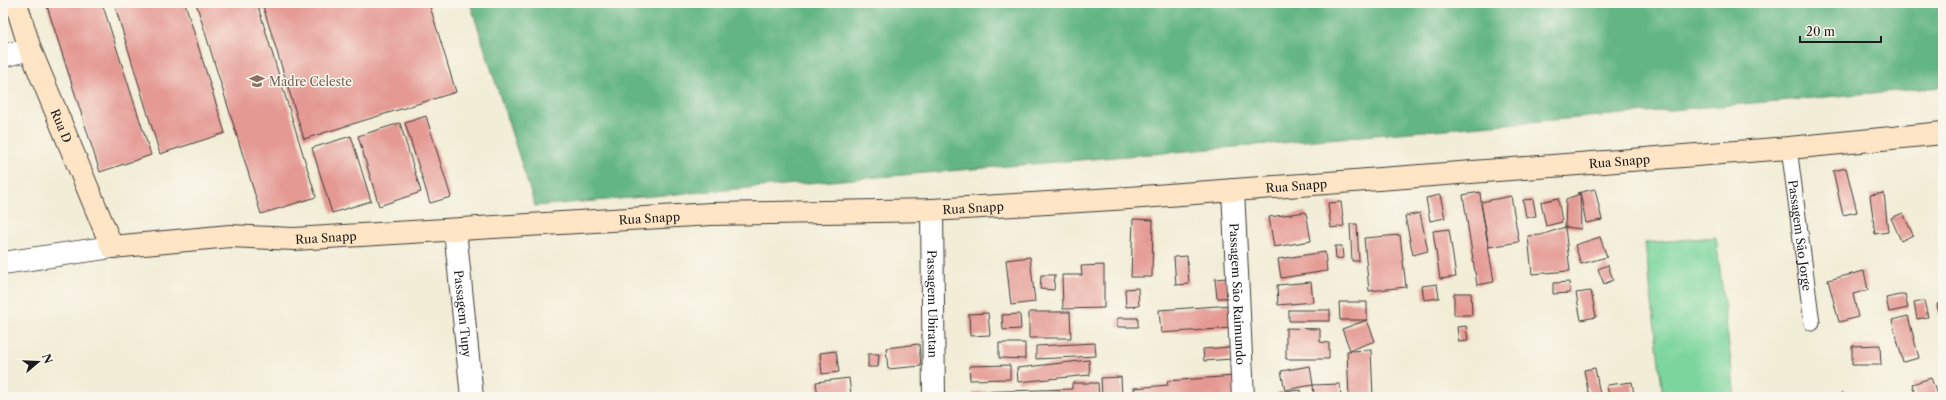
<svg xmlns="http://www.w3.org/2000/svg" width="1946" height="400" viewBox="0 0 1946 400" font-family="'Libre Caslon Text',serif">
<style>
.green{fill:#7bd59c;stroke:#4c785c}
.forest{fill:#64b684;stroke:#406950}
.building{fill:#e49993}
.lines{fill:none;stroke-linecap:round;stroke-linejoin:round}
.service-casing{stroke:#3c3b38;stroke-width:17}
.minor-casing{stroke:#3c3b38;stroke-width:24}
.secondary-casing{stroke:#3c3b38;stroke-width:24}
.service{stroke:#fff;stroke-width:15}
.minor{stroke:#fff;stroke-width:22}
.secondary{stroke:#fde5c5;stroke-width:22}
.labels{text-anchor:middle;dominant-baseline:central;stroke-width:3;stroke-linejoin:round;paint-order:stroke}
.education-label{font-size:12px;fill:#785e54;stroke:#fbf7ec;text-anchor:start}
.street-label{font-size:12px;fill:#1c1c1c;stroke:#fbf7ec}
</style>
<rect width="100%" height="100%" fill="#fbf7ec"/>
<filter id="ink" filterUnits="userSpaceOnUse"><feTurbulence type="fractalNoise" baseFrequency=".025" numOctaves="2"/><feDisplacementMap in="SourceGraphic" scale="8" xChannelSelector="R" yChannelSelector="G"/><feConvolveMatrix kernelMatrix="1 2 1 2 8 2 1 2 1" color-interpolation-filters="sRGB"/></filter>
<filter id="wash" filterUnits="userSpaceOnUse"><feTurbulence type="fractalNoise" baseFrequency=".012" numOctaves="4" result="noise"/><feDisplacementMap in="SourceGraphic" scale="16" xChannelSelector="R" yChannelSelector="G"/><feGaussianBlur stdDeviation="0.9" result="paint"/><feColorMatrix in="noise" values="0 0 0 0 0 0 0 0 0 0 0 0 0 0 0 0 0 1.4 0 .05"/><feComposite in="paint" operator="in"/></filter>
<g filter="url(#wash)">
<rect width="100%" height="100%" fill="#f2edd7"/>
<path class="green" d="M1716 237 1735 397H1663L1645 243Z"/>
<path class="forest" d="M470 3H1943V87L535 206Z"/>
<g id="blocks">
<path class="building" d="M46 3H102L151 155 100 172Z
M114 3H185L225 133 160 154Z
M196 3H257L316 197 261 214Z
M262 3H429L456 92 304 139Z
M426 116 451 197 430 203 405 123Z
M400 123 421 192 379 206 358 136Z
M351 136 371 201 332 213 312 148Z
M1846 168 1857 212 1843 215 1833 171Z
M1595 189 1602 220 1586 223 1580 193H1577Z
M1480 192 1481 202 1511 196 1519 242 1489 247 1481 203 1494 282 1477 285 1463 195Z
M1884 193 1888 232 1875 234 1870 195Z
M1580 194 1581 229 1565 227 1570 271 1532 274 1528 236 1541 235 1565 227 1566 199Z
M1440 195 1445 218 1430 221 1426 198Z
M1558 198 1562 222 1546 226 1541 202Z
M1533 199 1536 216 1526 217 1523 200Z
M1341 202 1344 226 1331 228 1328 203Z
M1306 212 1311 241 1274 247 1269 217Z
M1420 213 1428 251 1413 255 1405 216Z
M1903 213 1913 235 1901 241 1891 218Z
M1133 219 1153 220 1152 277H1131Z
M1350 224H1357L1359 261H1352Z
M1449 229 1456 277 1440 279 1433 231Z
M1400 235 1406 287 1369 291 1364 238Z
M1600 237 1607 257 1581 264 1575 245Z
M1335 246H1342L1343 258 1336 259Z
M1325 252 1327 271 1281 278 1278 259Z
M1187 256 1189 284 1176 285 1174 257Z
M1030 257 1035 302 1011 305 1006 260Z
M1104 265V308L1063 309 1062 275H1082L1081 266Z
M1608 265 1613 280 1604 284 1598 269Z
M1864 271 1868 290 1853 294 1858 317 1839 322 1828 280Z
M1041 275H1055L1054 290 1040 289Z
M1227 278 1229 298H1217L1215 279Z
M1311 282 1313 302 1278 305 1277 285Z
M1569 282 1570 293 1553 294V283Z
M1437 284 1439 298 1424 300 1422 286Z
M1138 288 1139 306 1126 307 1125 289Z
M1591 291 1596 317 1581 320 1576 293Z
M1454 293H1471L1472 315H1454Z
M1905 294 1908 308 1889 312 1886 298Z
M1924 301 1928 317 1917 319 1914 303Z
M1339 302H1367V320L1375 341 1350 350 1342 329 1367 320H1340Z
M1943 303V336H1942L1937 304Z
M1232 305 1233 328 1161 333 1159 310Z
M1289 310H1330V321H1289Z
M1029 312H1070L1071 338H1029Z
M988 313 990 335 970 336 969 314Z
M1020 314 1021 329 1003 330 1002 315Z
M1908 316 1919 358 1903 362 1892 320Z
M1117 318H1138V327H1117Z
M1466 326 1468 341 1459 342 1457 327Z
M1286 328 1320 329V342L1329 343V359H1286Z
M999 343H1025V359L999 358Z
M1095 343 1096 356 1036 359V346Z
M919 344 921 366 888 369 886 348Z
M1880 345 1881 365H1852V346Z
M1230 347 1231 359 1204 361 1203 349Z
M1371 350 1373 397H1349L1347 351Z
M836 351 839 372 822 374 820 353Z
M868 354H879L878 367H868Z
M1089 360 1090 375 1018 382 1017 368Z
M1010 365V379L970 380 969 366Z
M1310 366 1313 385 1340 384 1341 397H1314L1313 385 1285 390 1281 371Z
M1595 368 1600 394 1589 396 1584 370Z
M1234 376 1235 397H1135L1134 388 1168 385 1167 381Z
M1121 377 1122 397H1102L1101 378Z
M849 378 851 395 818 397 816 382Z
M1931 378 1938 397H1916L1912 384Z
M1632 382 1634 395 1609 397 1607 385Z
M1072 383H1098L1099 397H973V392L1072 389Z
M1301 390V397H1279L1278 392Z
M1841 393 1853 397H1840Z"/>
</g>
</g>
<g filter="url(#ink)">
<use href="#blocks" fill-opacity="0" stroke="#3c3b38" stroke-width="1"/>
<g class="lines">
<g class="service-casing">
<g id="service">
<path id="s1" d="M1789 148 1812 323"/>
</g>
</g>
<g class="minor-casing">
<g id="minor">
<path d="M3 56 30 49"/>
<path id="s2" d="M1233 190 1243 397"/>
<path id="s3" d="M932 210 934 397"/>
<path id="s4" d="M455 230 472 397"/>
<path d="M3 263 112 247"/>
</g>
</g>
<g class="secondary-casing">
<g id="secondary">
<path id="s5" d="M16 3 30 49 112 247 230 236 294 239 711 214 932 210 1129 198 1789 148 1943 133"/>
</g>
</g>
<use href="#service" class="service"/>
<use href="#minor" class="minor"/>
<use href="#secondary" class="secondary"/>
</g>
</g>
<defs>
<g id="school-bare" transform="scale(1.2)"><path d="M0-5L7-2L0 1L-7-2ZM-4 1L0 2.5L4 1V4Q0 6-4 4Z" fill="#8d6e63" stroke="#fbf7ec" stroke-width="2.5" paint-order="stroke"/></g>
</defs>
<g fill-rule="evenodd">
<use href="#school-bare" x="257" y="81"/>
</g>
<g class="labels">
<g class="education-label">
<text x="269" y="81">Madre Celeste</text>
</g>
<g class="street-label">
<text stroke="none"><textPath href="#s5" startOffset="131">Rua D</textPath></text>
<text stroke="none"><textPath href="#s5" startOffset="1773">Rua Snapp</textPath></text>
<text stroke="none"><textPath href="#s5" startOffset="1449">Rua Snapp</textPath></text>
<text stroke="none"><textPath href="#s5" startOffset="1125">Rua Snapp</textPath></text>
<text stroke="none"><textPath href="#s5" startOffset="801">Rua Snapp</textPath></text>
<text stroke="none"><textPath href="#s1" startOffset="88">Passagem São Jorge</textPath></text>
<text stroke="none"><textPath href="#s5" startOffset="477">Rua Snapp</textPath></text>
<text stroke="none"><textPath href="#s2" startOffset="104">Passagem São Raimundo</textPath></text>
<text stroke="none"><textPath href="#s3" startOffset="94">Passagem Ubiratan</textPath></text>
<text stroke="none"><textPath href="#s4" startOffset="84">Passagem Tupy</textPath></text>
</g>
</g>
<rect width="1946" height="400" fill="none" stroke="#fbf7ec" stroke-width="16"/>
<g transform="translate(38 362) rotate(71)" stroke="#fbf7ec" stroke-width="3" paint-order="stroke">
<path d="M0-3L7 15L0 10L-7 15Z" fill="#1c1c1c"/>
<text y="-6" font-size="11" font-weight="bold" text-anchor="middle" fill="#1c1c1c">N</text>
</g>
<path d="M1800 36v6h81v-6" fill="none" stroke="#1c1c1c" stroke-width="2"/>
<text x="1806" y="36" font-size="12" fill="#1c1c1c" stroke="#fbf7ec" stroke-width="3" paint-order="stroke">20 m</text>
</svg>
